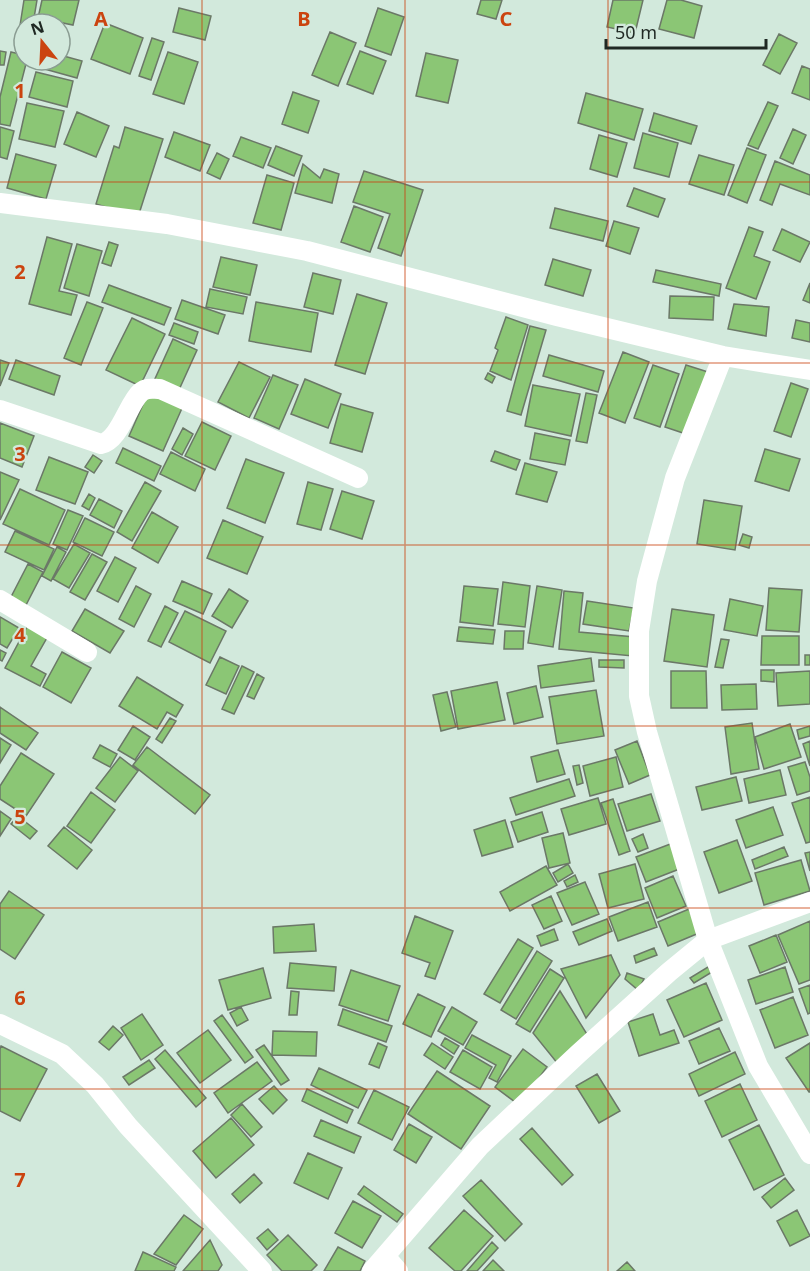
<svg xmlns="http://www.w3.org/2000/svg" width="810" height="1271" viewBox="0 0 810 1271" font-family="'Noto Sans',sans-serif">
<style>
.building{fill:#8bc675;stroke:#6b7867;stroke-width:1.5}
.lines{fill:none;stroke-linecap:round;stroke-linejoin:round}
.minor{stroke:#fff;stroke-width:20}
.grid{fill:none;stroke:#cb440f;stroke-width:1.5;stroke-opacity:0.55}
.grid-label{font-size:20px;text-anchor:middle;font-weight:bold;fill:#cb440f;stroke:#d2e9dc;stroke-width:4.5;stroke-linejoin:round;paint-order:stroke}
</style>
<rect width="100%" height="100%" fill="#d2e9dc"/>
<path class="building" d="M24 0H37L33 24H24V52L16 51Z
M42 0H79L73 25 38 18Z
M481 0H502L496 19 477 14Z
M613 0H643L635 33 607 27Z
M667 0H681L702 6 694 38 659 29Z
M179 8 211 16 205 40 173 32Z
M378 8 404 17 391 55 365 46Z
M105 23 143 38 130 74 91 59Z
M330 32 356 43 338 86 312 75Z
M779 34 797 43 780 74 763 65Z
M152 38 164 42 151 80 139 76Z
M0 51 6 52 4 65H0Z
M360 51 386 61 373 94 347 84Z
M11 52 24 55V60H27L10 126 0 124V97Z
M168 52 198 62 184 104 153 94Z
M426 53 458 60 448 103 416 96Z
M60 55 82 61 77 78 30 65 31 60H60Z
M802 66 810 69V100L792 93Z
M36 72 73 81 67 107 29 97Z
M293 92 319 101 308 133 282 124Z
M586 93 643 109 634 140 578 123Z
M768 102 778 106 758 149 748 145Z
M27 103 64 111 55 147 19 139Z
M77 112 109 126 96 157 64 144Z
M654 113 697 126 691 144 649 131Z
M0 127 14 131 7 159 0 157Z
M125 127 163 139 138 217 96 204 114 146 119 148Z
M793 129 806 135 793 164 780 158Z
M174 132 210 145 200 171 165 157Z
M643 133 678 143 669 177 634 168Z
M599 135 627 143 617 177 590 169Z
M241 137 271 148 263 168 233 156Z
M276 146 302 156 294 176 268 165Z
M747 148 766 155 747 203 728 195Z
M217 153 229 159 220 179 207 173Z
M16 154 56 165 46 199 7 188Z
M699 155 734 165 724 195 689 184Z
M775 161 810 175V195L780 184 772 205 760 200Z
M303 164 320 178 324 169 339 174 332 203 295 193Z
M364 171 423 190 401 256 378 248 390 214 353 202Z
M267 175 294 183 281 230 253 223Z
M634 188 665 199 658 217 627 206Z
M354 206 383 217 370 252 341 242Z
M555 208 608 221 603 241 550 228Z
M614 221 639 228 630 254 606 246Z
M749 227 763 232 754 256 770 262 756 299 726 288Z
M782 229 810 242 800 262 773 250Z
M47 237 72 244 59 291 77 295 71 315 29 304Z
M109 242 118 245 111 266 102 263Z
M77 244 102 251 89 296 64 288Z
M221 257 257 265 250 295 213 287Z
M553 259 591 270 583 296 545 285Z
M656 270 721 284 719 296 653 282Z
M313 273 341 280 333 314 304 307Z
M810 283V303L803 300Z
M109 285 171 308 164 325 102 302Z
M210 289 247 297 243 314 206 307Z
M357 294 387 303 365 374 335 365Z
M670 296 714 297 713 320 669 318Z
M182 300 225 315 218 334 175 319Z
M87 302 103 308 81 365 64 358Z
M256 302 318 313 311 352 249 341Z
M734 304 769 307 766 336 728 329Z
M506 317 528 325 511 380 490 371 498 350 495 348Z
M132 318 165 334 140 386 106 370Z
M796 320 810 323V342L792 338Z
M174 323 198 332 194 344 169 335Z
M530 326 546 330 521 415 507 411Z
M173 339 197 350 178 392 154 381Z
M623 352 649 362 625 423 599 413Z
M549 355 604 371 598 392 543 376Z
M0 360 9 363 0 386Z
M16 360 60 376 54 395 9 379Z
M239 362 270 377 249 418 218 402Z
M653 365 679 374 660 427 634 418Z
M686 365 708 372 686 434 665 427Z
M488 373 495 377 492 383 485 379Z
M273 375 298 385 279 429 254 418Z
M305 379 341 394 328 428 291 414Z
M791 383 808 389 791 437 774 431Z
M533 385 580 394 571 436 525 426Z
M149 391 183 406 163 451 129 436Z
M586 393 597 395 587 443 576 441Z
M341 404 373 413 362 452 330 443Z
M202 422 231 436 215 470 185 456Z
M0 423 34 436 22 467 0 458Z
M183 428 193 434 182 455 172 449Z
M535 433 570 440 565 465 530 459Z
M123 448 161 466 154 481 116 463Z
M765 449 800 459 789 491 755 481Z
M495 451 520 460 516 470 491 461Z
M171 452 205 469 195 491 160 474Z
M93 455 102 461 94 473 85 467Z
M49 457 88 472 75 504 36 490Z
M246 459 284 473 265 523 227 508Z
M525 463 557 472 547 502 516 494Z
M0 472 19 480 0 520Z
M145 482 161 491 132 541 117 532Z
M308 482 333 489 321 530 297 524Z
M20 489 65 510 49 545 3 524Z
M342 491 374 501 362 539 330 529Z
M89 494 95 498 89 510 82 506Z
M99 499 122 511 114 528 90 515Z
M704 500 742 506 735 550 697 544Z
M68 510 83 516 67 550 53 544Z
M152 512 178 527 158 563 132 548Z
M85 518 114 532 102 556 73 542Z
M223 520 263 537 247 574 207 558Z
M15 531 54 549 44 570 5 552Z
M743 534 752 537 749 548 739 545Z
M74 544 90 553 69 588 53 579Z
M57 547 66 552 51 581 42 576Z
M92 554 107 562 85 600 70 592Z
M115 557 136 568 118 602 97 591Z
M28 564 43 572 26 605 11 597Z
M182 581 212 594 203 614 173 601Z
M503 582 530 586 525 627 498 624Z
M136 586 151 594 134 627 119 619Z
M464 586 498 589 493 626 460 622Z
M537 586 562 590 553 647 528 643Z
M769 588 802 590 799 632 766 630Z
M229 589 248 601 232 628 212 616Z
M564 591 583 593 579 632 635 637 633 656 559 649Z
M730 599 763 606 757 636 724 630Z
M587 601 634 608 629 631 583 624Z
M165 606 178 613 161 647 148 641Z
M85 609 124 631 110 653 72 631Z
M672 609 714 615 707 667 664 661Z
M185 611 226 631 210 663 169 642Z
M0 617 19 628 7 648 0 644Z
M28 625 48 636 31 666 46 674 40 686 5 668Z
M459 627 495 630 493 644 457 641Z
M505 631H524L523 649H504Z
M762 636H799V665H761Z
M721 639 729 640 723 668 715 667Z
M0 650 6 653 2 661 0 660Z
M62 652 91 668 71 703 43 687Z
M805 655H810V665H805Z
M220 657 239 666 226 694 206 685Z
M591 658 594 681 541 688 538 666Z
M599 660H624V668L599 667Z
M242 666 254 672 234 714 222 709Z
M761 670H774V682L761 681Z
M671 671H706L707 708H671Z
M810 671V704L778 706 776 673Z
M257 674 264 678 254 699 247 696Z
M137 677 183 705 176 717 167 712 157 729 119 706Z
M497 682 505 720 458 729 451 691Z
M756 684 757 709 722 710 721 685Z
M536 686 543 717 514 724 507 693Z
M596 690 604 736 557 744 549 697Z
M447 692 456 727 441 731 433 695Z
M0 707 38 733 26 750 0 733Z
M170 718 176 721 162 743 156 739Z
M752 723 759 769 731 774 725 727Z
M790 724 801 757 764 769 755 737Z
M133 726 150 737 135 760 118 750Z
M810 726V736L799 739 797 730Z
M0 738 11 745 0 763Z
M637 741 650 775 629 784 615 750Z
M810 741V766L803 744Z
M100 745 117 754 110 767 93 758Z
M147 747 210 795 195 814 133 765Z
M558 750 565 774 537 782 531 757Z
M21 753 54 774 26 816 0 799V786Z
M120 757 138 771 115 802 96 788Z
M616 757 623 787 590 796 583 766Z
M805 762 810 777V791L797 795 788 767Z
M579 765 583 783 577 785 573 766Z
M780 770 786 795 749 803 744 779Z
M736 777 742 801 702 810 696 787Z
M569 779 575 796 516 815 510 798Z
M91 792 115 810 91 843 67 826Z
M651 794 660 821 627 831 618 804Z
M810 797V842L806 843 792 803Z
M598 798 606 824 569 835 561 809Z
M613 799 630 851 619 855 601 803Z
M773 807 783 835 746 848 736 820Z
M0 811 11 819 0 836Z
M542 812 548 832 518 842 511 822Z
M18 816 37 831 30 839 11 824Z
M505 820 513 847 482 856 474 830Z
M64 827 92 850 77 869 48 846Z
M563 833 570 863 549 868 542 838Z
M643 834 648 848 638 852 632 839Z
M737 840 752 881 719 893 704 852Z
M673 843 682 868 646 882 636 857Z
M784 847 788 856 755 869 752 860Z
M810 852V871L805 853Z
M801 860 810 891 764 905 755 873Z
M568 864 573 873 558 882 553 873Z
M635 864 644 899 608 908 599 874Z
M546 866 557 885 510 911 500 892Z
M575 875 578 882 567 887 564 881Z
M673 876 686 906 657 918 645 888Z
M585 882 599 914 572 925 557 893Z
M9 891 44 915 15 959 0 949V904Z
M551 896 562 921 544 929 532 905Z
M648 902 657 927 618 941 609 917Z
M689 909 699 933 668 946 658 922Z
M415 916 453 931 435 979 425 976 430 963 402 953Z
M607 919 612 931 579 945 573 932Z
M810 921V980L799 984 778 935Z
M314 924 316 951 274 953 273 927Z
M554 929 558 940 541 946 537 936Z
M776 935 787 962 760 973 749 946Z
M518 939 533 948 500 1003 484 994Z
M654 948 657 955 636 963 634 956Z
M537 951 552 961 516 1019 501 1010Z
M611 955 620 975 586 1018 561 969Z
M290 963 336 967 334 991 287 988Z
M708 967 712 972 694 983 690 978Z
M785 967 793 992 756 1004 748 980Z
M263 968 271 998 228 1010 219 980Z
M550 969 564 978 530 1032 516 1024Z
M351 970 400 986 388 1021 339 1005Z
M627 973 644 979 638 990 625 979Z
M706 983 722 1020 684 1037 667 1000Z
M810 985V1013L808 1014 799 989Z
M291 991 299 992 297 1015H289Z
M560 991 590 1039 558 1064 533 1033Z
M418 994 445 1007 431 1037 403 1024Z
M793 997 808 1035 775 1048 760 1010Z
M241 1007 248 1020 237 1026 230 1013Z
M452 1007 477 1022 463 1045 438 1031Z
M343 1009 392 1026 386 1042 338 1025Z
M142 1014 163 1045 141 1060 121 1028Z
M653 1014 660 1035 674 1030 679 1043 639 1056 628 1022Z
M222 1015 253 1057 245 1063 214 1021Z
M113 1026 123 1035 109 1050 99 1042Z
M719 1028 730 1051 699 1064 689 1041Z
M208 1030 231 1060 200 1083 177 1053Z
M273 1031 317 1032 316 1056 272 1055Z
M472 1035 511 1056 497 1082 489 1078 496 1065 465 1048Z
M445 1038 459 1046 454 1054 441 1045Z
M378 1043 387 1047 379 1068 369 1064Z
M432 1043 453 1057 445 1069 424 1055Z
M810 1043V1092H809L786 1058Z
M264 1045 289 1080 281 1085 256 1050Z
M1 1046 47 1069 20 1121 0 1111V1049Z
M523 1049 547 1067 519 1105 495 1087Z
M165 1050 206 1098 196 1107 155 1059Z
M463 1050 492 1067 480 1089 450 1072Z
M735 1052 745 1074 699 1096 689 1074Z
M149 1060 155 1068 129 1085 123 1077Z
M257 1062 272 1081 228 1113 214 1093Z
M319 1068 367 1090 358 1108 311 1085Z
M437 1071 490 1106 461 1149 408 1114Z
M597 1074 620 1111 599 1123 576 1086Z
M740 1084 757 1120 722 1137 705 1101Z
M274 1086 287 1100 273 1114 259 1099Z
M307 1089 353 1110 347 1123 302 1101Z
M374 1090 409 1107 392 1140 358 1123Z
M242 1104 262 1127 251 1137 231 1115Z
M231 1118 254 1145 216 1178 193 1151Z
M321 1120 361 1137 354 1153 314 1136Z
M409 1124 432 1137 416 1163 394 1150Z
M759 1125 784 1175 754 1190 729 1140Z
M532 1128 573 1175 562 1185 520 1139Z
M308 1153 342 1168 328 1199 294 1183Z
M254 1174 262 1183 240 1203 232 1194Z
M785 1178 794 1190 771 1208 762 1197Z
M481 1180 522 1224 505 1241 463 1196Z
M364 1186 403 1214 397 1222 358 1194Z
M353 1201 381 1216 362 1248 335 1233Z
M464 1210 493 1236 461 1271H455L429 1248Z
M797 1210 810 1236 790 1246 777 1221Z
M184 1215 203 1229 176 1265 154 1254Z
M268 1229 278 1240 267 1250 257 1238Z
M288 1235 317 1265 311 1271H282L267 1255Z
M210 1240 222 1265 218 1271H183Z
M492 1242 498 1248 477 1271H467Z
M338 1247 365 1261 360 1271H324Z
M143 1252 176 1267 174 1271H135Z
M493 1260 504 1271H483Z
M627 1262 635 1271H617Z"/>
<g class="lines">
<path class="minor" d="M0 203 167 224 307 251 557 316 723 356 810 370
M723 356 675 478 647 581 639 631V696L647 732 708 940 758 1066 810 1154
M0 410 101 444C120 440 128 403 141 392 147 387 153 389 160 389L358 478
M0 600 87 652
M0 1024 62 1054 95 1085 128 1126 262 1271
M385 1256 398 1271
M372 1271 480 1146 578 1054 669 972 708 940 810 902"/>
</g>
<path class="grid" d="M202 0V1271M405 0V1271M608 0V1271M0 182H810M0 363H810M0 545H810M0 726H810M0 908H810M0 1089H810"/>
<g class="grid-label">
<text x="101" y="26">A</text>
<text x="304" y="26">B</text>
<text x="506" y="26">C</text>
<text x="20" y="98">1</text>
<text x="20" y="279">2</text>
<text x="20" y="461">3</text>
<text x="20" y="642">4</text>
<text x="20" y="824">5</text>
<text x="20" y="1005">6</text>
<text x="20" y="1187">7</text>
</g>
<g transform="translate(42 42) rotate(342)"><circle r="28" fill="#d2e9dc" stroke="#8a9c92" stroke-width="1.5"/>
<path d="M0-4.5L10 22L0 15L-10 22Z" fill="#cb440f"/>
<text y="-9" font-size="16" font-weight="bold" text-anchor="middle" fill="#1f2823">N</text>
</g>
<path d="M606 39v9h160v-9" fill="none" stroke="#1f2823" stroke-width="3"/>
<text x="615" y="39" font-size="18" fill="#1f2823" stroke="#d2e9dc" stroke-width="4.5" paint-order="stroke">50 m</text>
</svg>
